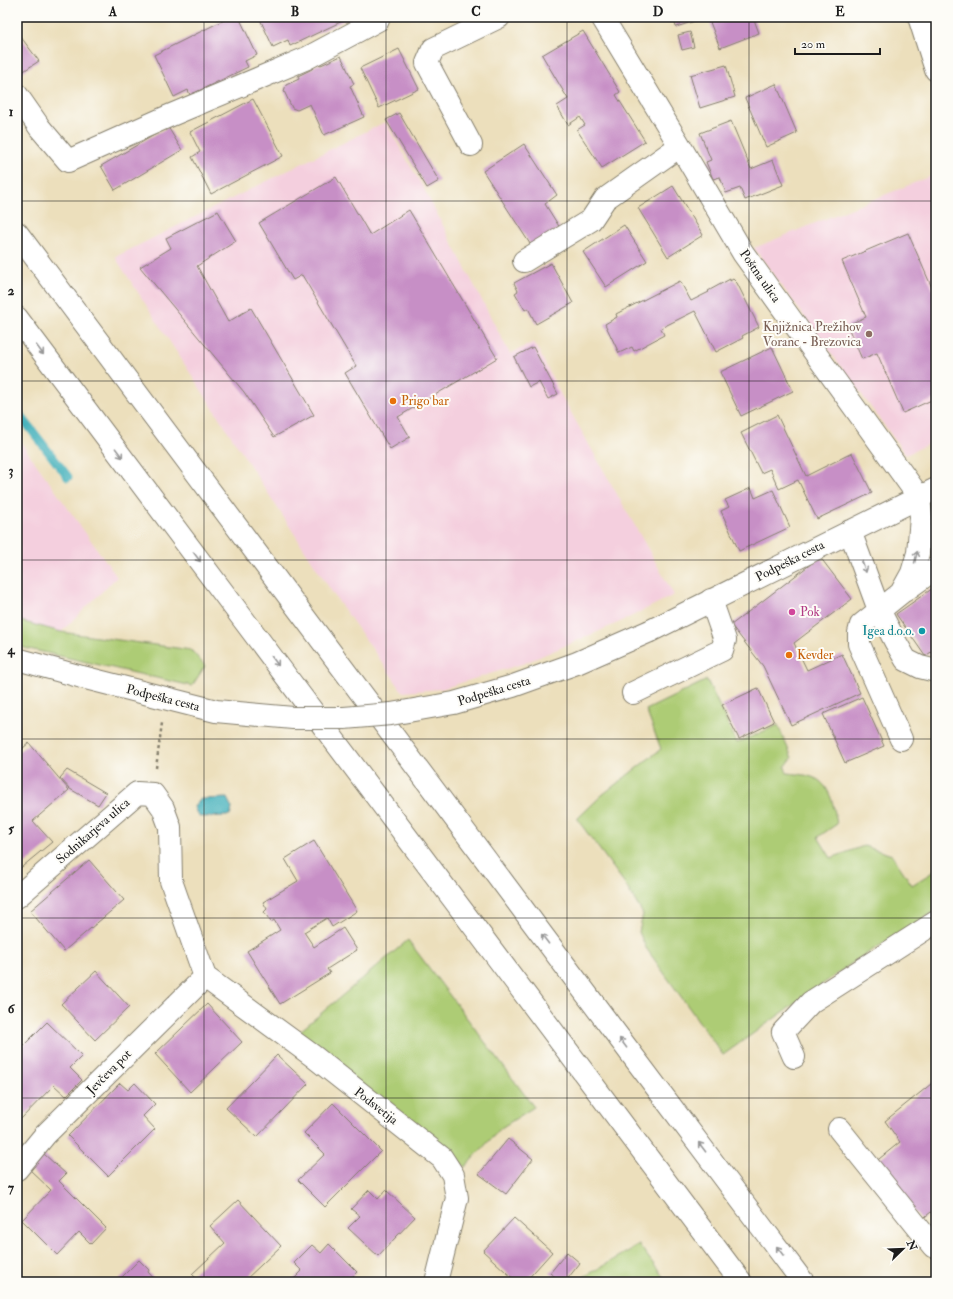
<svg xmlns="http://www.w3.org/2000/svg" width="953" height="1299" viewBox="0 0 953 1299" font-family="'IM FELL Double Pica',serif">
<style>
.built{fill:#f4cfde}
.green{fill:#adcc74;stroke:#647448}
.water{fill:#3eaeb9;stroke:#2d656a}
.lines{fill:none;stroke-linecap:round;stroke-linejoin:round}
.stream{stroke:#3eaeb9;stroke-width:9}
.building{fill:#c78fc6}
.minor-casing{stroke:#847e6c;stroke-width:24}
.major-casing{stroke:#847e6c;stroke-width:24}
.highway-casing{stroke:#847e6c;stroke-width:24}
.path{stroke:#847e6c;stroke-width:2.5;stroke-dasharray:3 3;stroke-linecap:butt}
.minor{stroke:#fff;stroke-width:22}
.major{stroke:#fff;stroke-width:22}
.highway{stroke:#fff;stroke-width:22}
.major-bridge-casing{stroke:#847e6c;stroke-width:24;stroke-linecap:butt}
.major-bridge{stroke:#fff;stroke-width:22}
.oneway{stroke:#999}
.grid{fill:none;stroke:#1c1c1c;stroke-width:1;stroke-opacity:0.55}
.education-dot{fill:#8d6e63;stroke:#fdfcf7;stroke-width:1.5}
.food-dot{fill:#e8710a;stroke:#fdfcf7;stroke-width:1.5}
.hotel-dot{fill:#d1479c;stroke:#fdfcf7;stroke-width:1.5}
.culture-dot{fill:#0f9aa8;stroke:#fdfcf7;stroke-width:1.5}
.labels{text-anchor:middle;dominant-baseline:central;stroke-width:4;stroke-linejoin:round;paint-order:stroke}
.street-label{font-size:13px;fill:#1c1c1c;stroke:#fdfcf7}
.education-label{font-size:13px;fill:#785e54;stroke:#fdfcf7;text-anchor:end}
.food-label{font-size:13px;fill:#c56008;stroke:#fdfcf7;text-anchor:start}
.hotel-label{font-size:13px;fill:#b23c85;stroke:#fdfcf7;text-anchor:start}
.culture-label{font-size:13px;fill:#0d838f;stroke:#fdfcf7;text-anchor:end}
.neatline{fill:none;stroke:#1c1c1c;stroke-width:1.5}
.grid-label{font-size:13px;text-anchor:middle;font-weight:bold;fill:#1c1c1c}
</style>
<rect width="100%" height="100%" fill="#fdfcf7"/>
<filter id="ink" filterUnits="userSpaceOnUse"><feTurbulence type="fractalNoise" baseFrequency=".025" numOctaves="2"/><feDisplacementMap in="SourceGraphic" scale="8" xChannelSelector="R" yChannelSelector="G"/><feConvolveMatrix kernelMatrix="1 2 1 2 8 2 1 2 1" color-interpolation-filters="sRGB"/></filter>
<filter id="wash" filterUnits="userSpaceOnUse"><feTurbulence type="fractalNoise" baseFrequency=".012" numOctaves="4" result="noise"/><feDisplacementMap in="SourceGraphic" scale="16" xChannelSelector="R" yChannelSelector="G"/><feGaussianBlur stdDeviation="0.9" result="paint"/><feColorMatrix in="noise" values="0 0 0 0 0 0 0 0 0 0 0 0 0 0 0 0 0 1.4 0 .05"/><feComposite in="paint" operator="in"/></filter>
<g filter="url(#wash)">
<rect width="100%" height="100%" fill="#ecdfbc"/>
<path class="built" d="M385 122 424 189 510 354 534 342 561 395 674 595 620 622 525 663 441 689 403 692 334 595 115 257Z
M936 174V440L906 455 754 248Z
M17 437 117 577 61 632 17 620Z"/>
<path class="green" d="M17 620 61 632 191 650 205 666 192 686 25 648 17 645Z
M707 680 737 743 778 725 792 758 785 767 787 773C795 774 804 774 812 777 831 783 834 808 837 824L818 837 831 858 864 846 892 855 912 885 936 870V911L855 961 723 1055 646 948 639 932 643 914 623 881 577 819 602 795 661 749 646 710Z
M408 940 534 1107 501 1128 465 1167 396 1111 305 1042 299 1032Z
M639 1245 667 1282H575Z"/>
<path class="water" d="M227 798 232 808 231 814 227 816 201 817 197 814 194 807 197 802 201 799Z"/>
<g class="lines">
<path class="stream" d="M17 411 68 477"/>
</g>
<g id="blocks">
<path class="building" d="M230 17H239L257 55 245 61 248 67 190 95 188 90 174 97 154 55Z
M259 17H351L290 46 288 40 273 47Z
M673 17H753L759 33 720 48 708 17 676 27Z
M583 31 620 92 616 95 645 141 602 168 577 130 585 125 580 117 568 125 557 106 568 99 542 55Z
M17 32 39 61 19 74 17 71Z
M690 32 694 47 682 50 678 35Z
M399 49 419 89 379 108 360 68Z
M341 56 354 84 350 86 364 117 324 135 310 104 297 110 292 108 284 91 286 85 299 79 298 76 312 69 313 67 319 64 321 65Z
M726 65 735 97 700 108 690 75Z
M776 84 797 133 766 147 745 98Z
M253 99 283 156 211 194 192 157 200 152 190 132Z
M399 113 439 181 427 188 386 120Z
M731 121 751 169 773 160 783 185 745 200 740 188 726 193 720 177 713 179 706 162 711 160 700 133Z
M168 127 182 150 115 190 101 166Z
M524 144 557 195 545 204 560 228 532 247 483 171Z
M336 177 370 235 409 210 497 358 398 417 410 437 390 449 345 373 356 366 302 275 293 280 259 223Z
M673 186 703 235 668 257 638 208Z
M218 211 236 241 197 266 228 322 251 308 314 415 274 437 244 392 140 267 171 248 166 238Z
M624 225 647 261 606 287 583 252Z
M908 233 936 297V398L903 413 877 353 862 359 847 325 866 317 842 261Z
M551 263 573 303 536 324 528 308 525 310 515 293 518 291 514 283Z
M730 279V281L733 279 737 283 759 327 742 336 743 338 716 352 695 311 661 328 664 335 634 351 632 347 619 353 605 324 617 317 616 314 680 281 691 301 709 292 708 291Z
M533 347 558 394 548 399 539 382 529 387 514 357Z
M772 347 793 391 741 416 720 372Z
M777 415 806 476 852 453 872 493 817 519 798 480 779 489 770 469 761 473 741 433Z
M751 488 755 498 773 490 790 527 739 551 721 511 729 507 725 500Z
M820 557 852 599 794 643 807 670 842 654 860 693 791 725 763 666 731 625Z
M936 586V649L925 656 896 614Z
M758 688 774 722 739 739 722 705Z
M862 697 884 746 845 763 823 714Z
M29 743 69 790 33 821 52 842 17 871V753Z
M67 770 106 793 98 805 70 789 60 778Z
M314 841 357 911 332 927 327 918 304 932 314 947 343 928 357 950 327 969 330 973 280 1004 247 951 280 930 274 920 271 922 264 912 267 909 263 902 298 881 285 859Z
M89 860 124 900 64 951 30 911Z
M96 971 129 1007 95 1040 61 1004Z
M207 1004 242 1042 190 1092 155 1054Z
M47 1022 82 1056 70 1068 82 1080 66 1096 54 1085 17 1123V1052Z
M277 1055 308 1084 257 1137 226 1108Z
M936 1080V1208L921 1220 874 1163 900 1142 885 1121Z
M120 1083 128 1090 135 1083 155 1104 143 1116 155 1129 108 1176 68 1136Z
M333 1103 381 1151 325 1207 298 1180 325 1154 304 1133Z
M508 1139 533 1159 506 1194 479 1174Z
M44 1154 66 1174 59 1181 106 1228 91 1244 79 1232 57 1255 22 1220 51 1190 29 1169Z
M369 1190 378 1199 386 1190 415 1217 378 1256 348 1228 360 1216 351 1209Z
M238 1200 281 1246 243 1282H200L192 1274 225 1243 210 1226Z
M514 1218 552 1252 525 1282H517L483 1251Z
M329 1244 357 1272 347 1282H291L302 1271 294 1263 312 1245 321 1253Z
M567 1252 580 1263 565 1282H561L550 1273Z
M139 1260 149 1270 148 1272 157 1282H117Z"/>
</g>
</g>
<g filter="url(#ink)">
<use href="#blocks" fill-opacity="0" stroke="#847e6c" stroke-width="1"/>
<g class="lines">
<g class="minor-casing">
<path id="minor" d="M602 17 680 146 743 253 919 497 921 517 918 553 912 573 901 593 861 625 859 633V644L901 739
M17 95 40 128 68 161 169 116 307 58 378 20
M471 145 427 63 433 49 499 17
M524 261 591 220 605 199 680 146
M850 531 879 610 895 641 906 660 920 667 936 671
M904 591 936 568
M633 693 722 650 725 640 711 600
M17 897 137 793 153 794 163 808 170 827 171 881 205 977
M205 977 313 1056 442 1158 453 1175 457 1198 436 1282
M794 1057 783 1032 811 1002 936 922
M839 1129 933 1246 936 1245
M17 1169 45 1135 205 977"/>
</g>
<g class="major-casing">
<path id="major" d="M919 17 936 70
M650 631 936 489
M17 659 82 677"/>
</g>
<g class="highway-casing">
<path id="highway" d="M17 233 611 1027 803 1282
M17 318 741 1282"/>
</g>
<path class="path" d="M156 768 162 723"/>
<use href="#minor" class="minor"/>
<use href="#major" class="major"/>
<use href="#highway" class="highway"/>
<g class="major-bridge-casing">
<path id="major-bridge" d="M82 677 216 711 293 718H344L391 714 454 703 513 686 577 663 650 631"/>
</g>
<use href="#major-bridge" class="major-bridge"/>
</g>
<defs><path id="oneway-shaft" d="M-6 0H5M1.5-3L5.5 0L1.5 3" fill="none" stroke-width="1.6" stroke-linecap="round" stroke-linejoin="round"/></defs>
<g class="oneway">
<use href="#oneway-shaft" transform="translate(40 350) rotate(53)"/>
<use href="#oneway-shaft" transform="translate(119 453) rotate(53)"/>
<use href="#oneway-shaft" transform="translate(197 557) rotate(53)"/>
<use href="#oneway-shaft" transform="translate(916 557) rotate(-76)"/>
<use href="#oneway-shaft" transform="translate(864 567) rotate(69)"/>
<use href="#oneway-shaft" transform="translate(275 661) rotate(53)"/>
<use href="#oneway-shaft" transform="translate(545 939) rotate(-127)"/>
<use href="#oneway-shaft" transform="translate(623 1043) rotate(-127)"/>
<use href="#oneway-shaft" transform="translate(702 1147) rotate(-127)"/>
<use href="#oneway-shaft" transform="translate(780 1251) rotate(-127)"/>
</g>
</g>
<path class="grid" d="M204 17V1282M386 17V1282M567 17V1282M749 17V1282M17 201H936M17 381H936M17 560H936M17 739H936M17 918H936M17 1098H936"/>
<circle class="education-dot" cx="869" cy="334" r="4"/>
<g class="food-dot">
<circle cx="393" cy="401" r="4"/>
<circle cx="789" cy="655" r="4"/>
</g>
<circle class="hotel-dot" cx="792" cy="612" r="4"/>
<circle class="culture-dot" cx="922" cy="631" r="4"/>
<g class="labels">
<g class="street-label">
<text transform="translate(760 276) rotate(55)">Poštna ulica</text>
<text transform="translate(790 561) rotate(-27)">Podpeška cesta</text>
<text transform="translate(494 691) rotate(-17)">Podpeška cesta</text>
<text transform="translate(163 698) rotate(14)">Podpeška cesta</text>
<text transform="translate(93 831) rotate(-41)">Sodnikarjeva ulica</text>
<text transform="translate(109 1072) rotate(-45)">Jevčeva pot</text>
<text transform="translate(376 1106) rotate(38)">Podsvetija</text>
</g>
<g class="education-label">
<text x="861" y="327">Knjižnica Prežihov<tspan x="861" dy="15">Voranc - Brezovica</tspan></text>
</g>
<g class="food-label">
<text x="401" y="401">Prigo bar</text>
<text x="797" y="655">Kevder</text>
</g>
<g class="hotel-label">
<text x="800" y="612">Pok</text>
</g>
<g class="culture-label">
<text x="914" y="631">Igea d.o.o.</text>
</g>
</g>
<rect width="953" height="1299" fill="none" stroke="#fdfcf7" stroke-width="44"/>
<g transform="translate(903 1249) rotate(67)" stroke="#fdfcf7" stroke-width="3" paint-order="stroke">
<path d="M0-3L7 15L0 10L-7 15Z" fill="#1c1c1c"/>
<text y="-6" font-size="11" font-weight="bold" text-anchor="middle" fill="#1c1c1c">N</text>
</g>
<path d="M795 48v6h85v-6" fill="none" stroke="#1c1c1c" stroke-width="2"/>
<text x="801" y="48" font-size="12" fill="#1c1c1c" stroke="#fdfcf7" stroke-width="3" paint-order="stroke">20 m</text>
<rect x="22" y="22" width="909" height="1255" class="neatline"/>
<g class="grid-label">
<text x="113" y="16">A</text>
<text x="295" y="16">B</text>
<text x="476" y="16">C</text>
<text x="658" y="16">D</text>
<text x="840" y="16">E</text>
<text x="11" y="116">1</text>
<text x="11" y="295">2</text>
<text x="11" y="475">3</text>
<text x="11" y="654">4</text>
<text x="11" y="833">5</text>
<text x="11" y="1013">6</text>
<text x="11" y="1192">7</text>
</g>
</svg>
